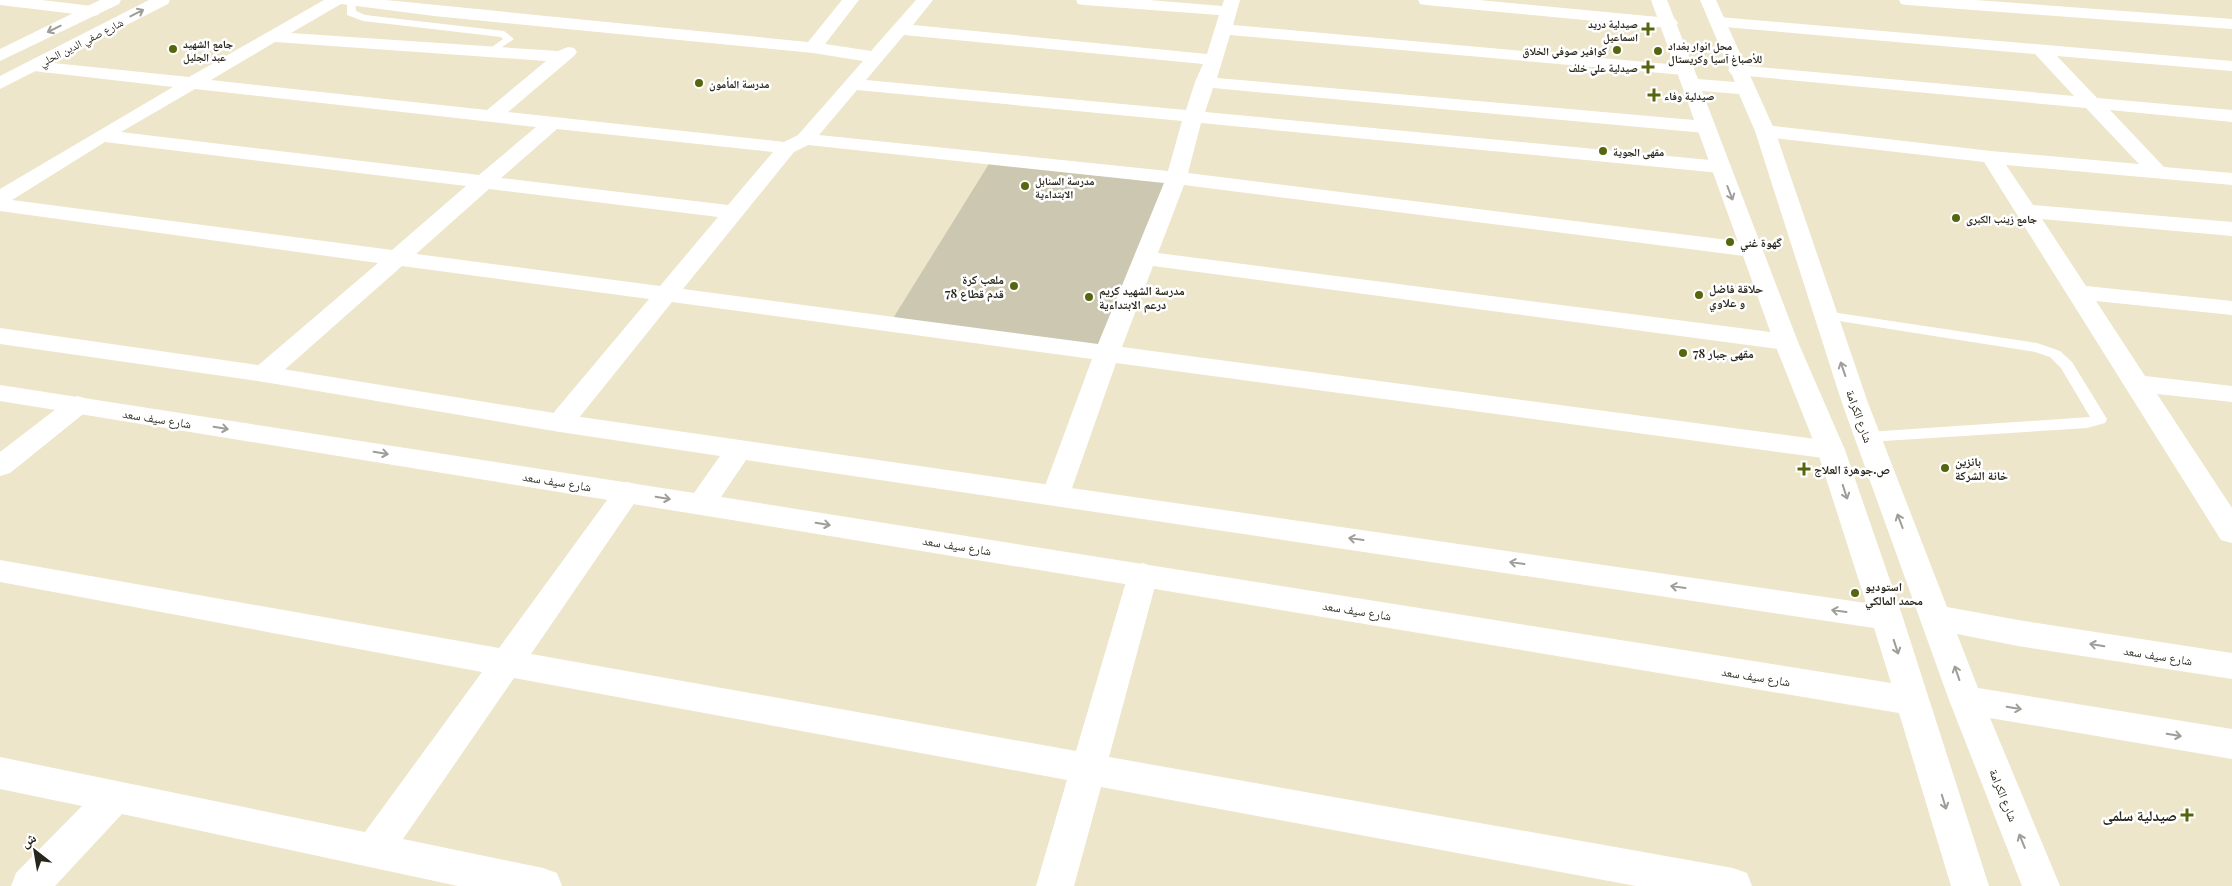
<svg xmlns="http://www.w3.org/2000/svg" width="2232" height="886" viewBox="0 0 2232 886" font-family="'Playfair Display','Noto Naskh Arabic',serif">
<style>
.green{fill:#ccc7b0}
.lines{fill:none;stroke-linecap:round;stroke-linejoin:round}
.service{fill:#fff;fill-rule:evenodd}
.minor{fill:#fff;fill-rule:evenodd}
.tertiary{fill:#fff;fill-rule:evenodd}
.primary{fill:#fff;fill-rule:evenodd}
.oneway{stroke:#9e9d98}
.poi-dot{fill:#56660e;stroke:#fff;stroke-width:2}
.labels{text-anchor:middle;dominant-baseline:central;stroke-width:5;stroke-linejoin:round;paint-order:stroke}
.far-poi-label{font-size:11px;font-weight:bold;fill:#28261b;stroke:#fff;text-anchor:start}
.far-street-label{font-size:11px;fill:#28261b;stroke:#fff}
.poi-label{font-size:12px;font-weight:bold;fill:#28261b;stroke:#fff;text-anchor:start}
.street-label{font-size:12px;fill:#28261b;stroke:#fff}
.near-poi-label{font-size:15px;font-weight:bold;fill:#28261b;stroke:#fff;text-anchor:end}
</style>
<rect width="100%" height="100%" fill="#ede6ca"/>
<path class="green" d="M992 159 1176 178 1107 353 892 320Z"/>
<g class="lines">
<path class="service" d="M347 0H355L356 11 365 15 504 31 514 39 490 55 485 52 503 39 501 37 363 21 347 15Z
M1825 311 2037 343 2060 351 2072 362 2107 419 2105 423 2087 428 1868 442 1862 441 1860 437 1862 433 1868 432 2090 417 2061 368 2050 357 2035 352 1820 318 1818 315Z"/>
<path class="minor" d="M0 0H42L92 6 98 7 100 11 98 15 92 16 0 5Z
M324 0H386L808 42 842 0H859L825 44 871 51 916 0H933L913 25 1207 54 1219 15 1084 5 1078 4 1076 0H1149L1222 6 1224 0H1240L1233 25 1690 66 1693 70 1690 74 1684 75 1230 35 1217 78 1705 121 1712 123 1715 127 1712 131 1705 133 1213 88 1205 112 1720 161 1727 163 1730 167 1727 171 1720 173 1201 123 1188 173 1752 243 1760 245 1763 250 1760 255 1752 257 1184 185 1158 253 1786 334 1795 337 1798 342 1795 347 1786 350 1153 266 1122 347 1831 441 1841 443 1845 450 1841 457 1831 459 1116 363 1070 494 1066 501 1056 504 1046 501 1042 494 1092 359 672 302 570 429 560 432 550 429 546 423 550 417 649 299 402 266 273 380 264 382 255 380 251 374 255 368 378 263 0 211V189L173 87 34 71 28 70 25 66 28 62 34 61 189 77ZM341 4 434 16 813 53 863 61 798 135 784 142 508 112 574 56 577 52 574 48 568 47 558 51 291 33ZM904 35 1203 64 1195 82 1186 110 866 80ZM275 42 546 61 487 110 211 80ZM195 89 536 127 479 175 121 132ZM857 90 1182 121 1168 171 819 135ZM557 129 773 152 728 205 501 178ZM105 142 466 186 392 250 12 200ZM808 145 1164 183 1098 344 683 289 794 152ZM489 189 718 217 660 286 416 254Z
M1418 0H1479L1669 18 1675 19 1678 23 1675 27 1669 28 1426 5 1420 4Z
M1899 0H1975L2232 19V29L1907 5 1901 4Z
M1719 17 2232 61V71L2057 56 2097 98 2232 110V122L2110 110 2164 167 2232 173V185L2006 165 2033 205 2232 222V236L2042 219 2086 286 2232 301V315L2096 301 2145 376 2232 386V402L2157 394 2232 508V543L2221 540 1984 162 1765 137 1758 135 1755 131 1758 127 1765 125 1991 151 2139 164 2086 108 1737 75 1731 74 1728 70 1731 66 1737 65 2074 96 2035 54 1713 26 1710 22 1713 18Z
M78 396 87 399 91 405 87 411 10 473 0 476V452L69 399Z
M628 482 638 485 642 492 531 654 1076 751 1128 575 1132 567 1143 563 1154 567 1158 575 1109 757 1733 868 1747 873 1752 886H1636L1101 787 1074 886H1036L1067 780 514 678 403 839 543 868 557 873 562 886H458L122 814 55 886H11L16 873 82 806 0 789V757L365 832 482 672 0 582V560L499 648 618 485Z"/>
<path class="tertiary" d="M1651 0H1667L1698 79 1735 82 1700 0H1716L1775 131 1868 403 1947 607 2018 620 2232 653V679L2018 646 1957 634 1978 688 2232 729V759L1990 718 2060 886H2022L1949 700 1842 403 1755 131 1739 94 1702 91 1798 342 1845 450 1903 618 1989 886H1951L1899 713 1143 587 0 401V385L694 493 720 456 560 432 264 382 0 344V328L264 366 560 414 1866 603 1817 450 1774 342ZM746 460 1874 628 1891 683 721 497Z"/>
<path class="primary" d="M100 0H121L119 4 0 61V49Z
M149 0H170L168 4 0 89V76Z"/>
</g>
<defs><path id="oneway-shaft" d="M-6 0H5M1.5-3L5.5 0L1.5 3" fill="none" stroke-width="1.6" stroke-linecap="round" stroke-linejoin="round" transform="scale(1.25)"/></defs>
<g class="oneway">
<use href="#oneway-shaft" transform="translate(137 13) rotate(-27)"/>
<use href="#oneway-shaft" transform="translate(54 29) rotate(154)"/>
<use href="#oneway-shaft" transform="translate(1730 193) rotate(69)"/>
<use href="#oneway-shaft" transform="translate(1843 369) rotate(-109)"/>
<use href="#oneway-shaft" transform="translate(221 428) rotate(9)"/>
<use href="#oneway-shaft" transform="translate(381 453) rotate(9)"/>
<use href="#oneway-shaft" transform="translate(1845 492) rotate(72)"/>
<use href="#oneway-shaft" transform="translate(663 498) rotate(9)"/>
<use href="#oneway-shaft" transform="translate(1900 521) rotate(-111)"/>
<use href="#oneway-shaft" transform="translate(823 524) rotate(9)"/>
<use href="#oneway-shaft" transform="translate(1356 539) rotate(-172)"/>
<use href="#oneway-shaft" transform="translate(1517 563) rotate(-172)"/>
<use href="#oneway-shaft" transform="translate(1678 587) rotate(-172)"/>
<use href="#oneway-shaft" transform="translate(1839 611) rotate(-172)"/>
<use href="#oneway-shaft" transform="translate(2097 645) rotate(-171)"/>
<use href="#oneway-shaft" transform="translate(1896 647) rotate(72)"/>
<use href="#oneway-shaft" transform="translate(1957 673) rotate(-109)"/>
<use href="#oneway-shaft" transform="translate(2014 708) rotate(10)"/>
<use href="#oneway-shaft" transform="translate(2174 735) rotate(9)"/>
<use href="#oneway-shaft" transform="translate(1944 802) rotate(73)"/>
<use href="#oneway-shaft" transform="translate(2022 841) rotate(-112)"/>
</g>
<g class="poi-dot">
<path d="M1645.5 21.5h5v5h5v5h-5v5h-5v-5h-5v-5h5z"/>
<circle cx="173" cy="49" r="5"/>
<circle cx="1617" cy="50" r="5"/>
<circle cx="1658" cy="51" r="5"/>
<path d="M1645.5 59.5h5v5h5v5h-5v5h-5v-5h-5v-5h5z"/>
<circle cx="699" cy="83" r="5"/>
<path d="M1651.5 87.5h5v5h5v5h-5v5h-5v-5h-5v-5h5z"/>
<circle cx="1603" cy="151" r="5"/>
<circle cx="1025" cy="186" r="5"/>
<circle cx="1956" cy="218" r="5"/>
<circle cx="1730" cy="242" r="5"/>
<circle cx="1014" cy="286" r="5"/>
<circle cx="1699" cy="295" r="5"/>
<circle cx="1089" cy="297" r="5"/>
<circle cx="1683" cy="353" r="5"/>
<circle cx="1945" cy="468" r="5"/>
<path d="M1801.5 461.5h5v5h5v5h-5v5h-5v-5h-5v-5h5z"/>
<circle cx="1855" cy="593" r="5"/>
<path d="M2184.5 807.5h5v5h5v5h-5v5h-5v-5h-5v-5h5z"/>
</g>
<g class="labels">
<g class="far-poi-label">
<text x="1638" y="23" text-anchor="end">صيدلية دريد<tspan x="1638" dy="13">اسماعيل</tspan></text>
<text x="183" y="43">جامع الشهيد<tspan x="183" dy="13">عبد الجليل</tspan></text>
<text x="1668" y="45">محل انوار بغداد<tspan x="1668" dy="13">للأصباغ آسيا وكريستال</tspan></text>
<text x="1607" y="50" text-anchor="end">كوافير صوفي الخلاق</text>
<text x="1638" y="67" text-anchor="end">صيدلية علي خلف</text>
<text x="709" y="83">مدرسة المأمون</text>
<text x="1664" y="95">صيدلية وفاء</text>
<text x="1613" y="151">مقهى الجوية</text>
<text x="1035" y="180">مدرسة السنابل<tspan x="1035" dy="13">الابتداءية</tspan></text>
<text x="1966" y="218">جامع زينب الكبرى</text>
</g>
<g class="far-street-label">
<text transform="translate(81 42) rotate(-27)">شارع صفي الدين الحلي</text>
</g>
<g class="poi-label">
<text x="1740" y="242">گهوة غني</text>
<text x="1004" y="279" text-anchor="end">ملعب كرة<tspan x="1004" dy="14">قدم قطاع 78</tspan></text>
<text x="1709" y="288">حلاقة فاضل<tspan x="1709" dy="14">و علاوي</tspan></text>
<text x="1099" y="290">مدرسة الشهيد كريم<tspan x="1099" dy="14">درعم الابتداءية</tspan></text>
<text x="1693" y="353">مقهى جبار 78</text>
<text x="1955" y="461">بانزين<tspan x="1955" dy="14">خانة الشركة</tspan></text>
<text x="1814" y="469">ص.جوهرة العلاج</text>
<text x="1865" y="586">استوديو<tspan x="1865" dy="14">محمد المالكي</tspan></text>
</g>
<g class="street-label">
<text transform="translate(1860 416) rotate(70)">شارع الكرامة</text>
<text transform="translate(157 418) rotate(9)">شارع سيف سعد</text>
<text transform="translate(557 481) rotate(9)">شارع سيف سعد</text>
<text transform="translate(957 545) rotate(9)">شارع سيف سعد</text>
<text transform="translate(1357 610) rotate(9)">شارع سيف سعد</text>
<text transform="translate(2158 655) rotate(9)">شارع سيف سعد</text>
<text transform="translate(1756 676) rotate(9)">شارع سيف سعد</text>
<text transform="translate(2004 795) rotate(68)">شارع الكرامة</text>
</g>
<g class="near-poi-label">
<text x="2177" y="815">صيدلية سلمى</text>
</g>
</g>
<g transform="translate(35 851) rotate(329)" stroke="#ffffff" stroke-width="4" paint-order="stroke">
<path d="M0-4L9 19L0 12L-9 19Z" fill="#28261b"/>
<text y="-8" font-size="14" font-weight="bold" text-anchor="middle" fill="#28261b">ش</text>
</g>
</svg>
